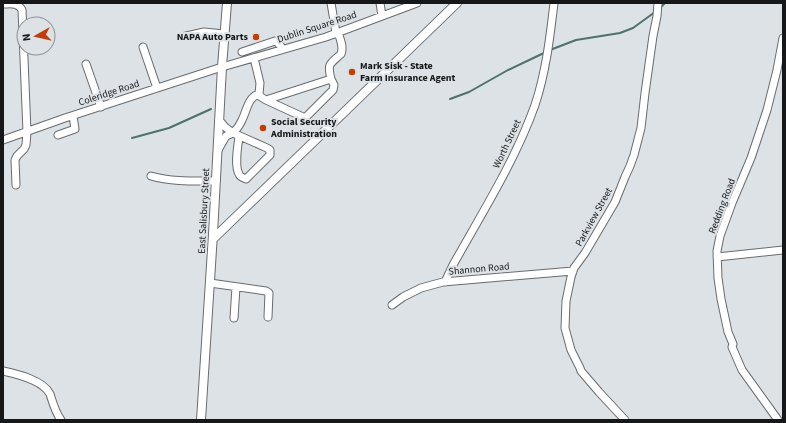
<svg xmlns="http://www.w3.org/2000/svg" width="786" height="423" viewBox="0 0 786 423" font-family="'Source Sans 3',sans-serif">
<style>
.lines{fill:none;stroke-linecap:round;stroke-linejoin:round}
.stream{stroke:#4e7169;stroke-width:2}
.minor-casing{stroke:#686c6f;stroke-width:9}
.major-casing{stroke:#686c6f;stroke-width:10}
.minor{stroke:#fff;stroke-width:7}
.major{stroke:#fff;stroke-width:8}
.poi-dot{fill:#c43d07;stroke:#dde2e6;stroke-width:1.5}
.labels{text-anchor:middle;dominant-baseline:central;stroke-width:4;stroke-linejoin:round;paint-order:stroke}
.street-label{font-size:10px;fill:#151718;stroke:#dde2e6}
.poi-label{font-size:10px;font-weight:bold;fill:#151718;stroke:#dde2e6;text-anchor:start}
</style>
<rect width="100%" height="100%" fill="#dde2e6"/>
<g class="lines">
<path class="stream" d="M660 8 665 3
M550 50 576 40 620 33 633 28 655 12
M450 99 469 92 508 70 546 52
M132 138 169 128 211 109"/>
<g class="minor-casing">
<path id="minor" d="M331 3 336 33
M380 3 382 16
M3 4C10 4 18 2 22 10L27 132 26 145 24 149 17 156 15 160 16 185
M182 37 204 32 224 34
M143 47 157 88
M242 52 275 41 277 42 283 49
M254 58 260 83 259 94 261 97 266 100 331 79C327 63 330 64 341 54 344 47 340 39 338 32
M86 64 101 107
M266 100 303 117H306L333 90 334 85 331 79
M58 135 75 129 73 116
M239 136C238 146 234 165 239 174 240 177 243 178 246 179L270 155V150L267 148 233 133C237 129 240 125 242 120 247 110 248 97 259 94
M3 140 65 118 222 67 326 37 417 3
M218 150 226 136 233 133 225 127 219 120
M151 176C172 182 194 181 216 181
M717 257 783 250
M445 282 453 265C482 213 515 161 535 105 546 72 550 37 554 3
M210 283 266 291 269 293 268 317
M392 305 403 297 421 288 443 282 573 271
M234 318 236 287
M3 371C17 374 43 380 50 394 53 403 55 412 61 420
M625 420 599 392 581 371 580 368 571 350 565 328 566 301 571 277 574 268 585 253 615 202 625 177 630 166 634 155 641 128 645 93 653 36 657 16 658 3
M778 420 742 370 732 347 733 344 728 332 721 299 718 278 717 251 720 236 732 203 751 158 767 110 777 70 783 38"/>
</g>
<g class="major-casing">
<path id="major" d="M213 239 457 3
M201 420 213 234 222 67 227 3"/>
</g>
<use href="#minor" class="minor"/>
<use href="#major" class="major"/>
</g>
<g class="poi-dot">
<circle cx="256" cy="37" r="4"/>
<circle cx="352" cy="72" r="4"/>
<circle cx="263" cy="128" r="4"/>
</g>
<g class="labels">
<g class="street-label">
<text transform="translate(317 27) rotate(-18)">Dublin Square Road</text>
<text transform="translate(109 93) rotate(-18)">Coleridge Road</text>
<text transform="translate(507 144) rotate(-65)">Worth Street</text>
<text transform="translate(722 206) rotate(-69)">Redding Road</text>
<text transform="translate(204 211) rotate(-87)">East Salisbury Street</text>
<text transform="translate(594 217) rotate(-61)">Parkview Street</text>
<text transform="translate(479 269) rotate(-5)">Shannon Road</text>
</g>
<g class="poi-label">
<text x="248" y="37" text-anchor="end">NAPA Auto Parts</text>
<text x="360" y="66">Mark Sisk - State<tspan x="360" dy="12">Farm Insurance Agent</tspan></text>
<text x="271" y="122">Social Security<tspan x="271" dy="12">Administration</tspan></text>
</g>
</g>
<rect width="786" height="423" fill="none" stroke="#151718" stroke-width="8"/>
<g transform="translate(36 36) rotate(262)"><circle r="19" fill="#dde2e6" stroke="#8d9194"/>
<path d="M0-3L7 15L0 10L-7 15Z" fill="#c43d07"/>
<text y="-6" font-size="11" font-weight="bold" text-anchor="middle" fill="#151718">N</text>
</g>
</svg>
